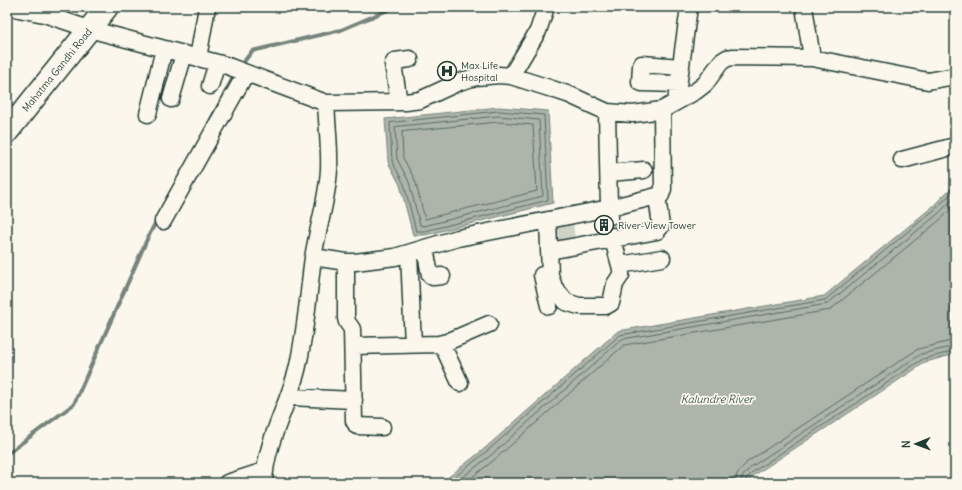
<svg xmlns="http://www.w3.org/2000/svg" width="962" height="490" viewBox="0 0 962 490" font-family="Delius,sans-serif">
<style>
.water{fill:#adb4aa;stroke:#74847b}
.lines{fill:none;stroke-linecap:round;stroke-linejoin:round}
.shore{stroke:#586d63;stroke-width:1}
.stream{stroke:#74847b;stroke-width:4}
.street-tunnel{stroke:#cfd2c7;stroke-width:16;stroke-dasharray:16 8;stroke-linecap:butt}
.street-casing{stroke:#1f3d34;stroke-width:19}
.secondary-casing{stroke:#1f3d34;stroke-width:25}
.street{stroke:#fbf7ec;stroke-width:16}
.secondary{stroke:#fbf7ec;stroke-width:22}
.labels{text-anchor:middle;dominant-baseline:central;stroke-width:3.5;stroke-linejoin:round;paint-order:stroke}
.poi-label{font-size:10px;fill:#1f3d34;stroke:#fbf7ec;text-anchor:start}
.street-label{font-size:10px;fill:#1f3d34;stroke:#fbf7ec}
.water-label{font-size:11px;font-style:italic;fill:#425b52;stroke:#fbf7ec}
</style>
<rect width="100%" height="100%" fill="#fbf7ec"/>
<filter id="ink" filterUnits="userSpaceOnUse"><feTurbulence type="fractalNoise" baseFrequency=".025" numOctaves="2"/><feDisplacementMap in="SourceGraphic" scale="8" xChannelSelector="R" yChannelSelector="G"/><feConvolveMatrix kernelMatrix="1 2 1 2 8 2 1 2 1" color-interpolation-filters="sRGB"/></filter>
<g filter="url(#ink)">
<path class="water" d="M499 107 548 111 553 203 425 235H413L400 185 388 162 385 119Z
M955 184V354L926 362 756 474 748 483H441L484 449 618 331 824 296 932 207Z"/>
<g class="lines">
<path class="shore" d="M499 111 544 115 548 200 425 231H416L404 184 392 161 390 123Z
M499 116 539 120 543 196 424 226 420 225 409 182 397 159 395 127Z
M499 122 533 125 537 191 425 219 415 180 403 158 402 132Z
M447 483 486 452 620 335 825 300 934 210 955 190
M455 483 490 456 622 339 827 304 938 214 955 197
M465 483 494 460 624 345 830 310 941 219 955 205
M735 483 737 474 747 462 918 349 955 340
M741 483 742 477 751 467 921 354 955 346
M746 483V479L754 471 923 359 955 351"/>
<path class="stream" d="M240 67 252 51 341 30 395 7
M209 123 236 72
M7 454 74 404 148 237 158 218"/>
<path class="street-tunnel" d="M612 215 614 236
M565 224 567 239"/>
<g class="street-casing">
<path id="street" d="M8 7 44 14 89 29 225 65 326 103 406 102 420 100 459 82 476 77 499 75 511 76 546 87 570 95 607 112 633 114 662 110 696 91 705 84 721 62 727 58 734 57 812 58 928 81 955 76
M804 7 812 58
M198 58 207 7
M511 76 538 31 545 10 544 7
M678 84 642 83 640 82 641 66 642 64 681 67
M210 86 217 63
M171 99 184 54
M399 102 393 64 395 61 410 59
M676 102 689 7
M148 114 164 49
M902 160 955 146
M609 173 644 170
M610 216 609 208 661 195 663 189 662 110
M548 220 550 275 554 287 566 302 579 306H606L611 303 615 284 621 275V269L612 236
M163 221 246 73
M425 248 430 275 433 277 442 276
M549 251 657 231 661 226 657 196
M409 253 413 345
M313 257 346 262H355L395 257 458 238 609 208 607 112
M346 262V318L347 322 352 329 354 421 357 426 382 427
M620 265 662 258
M542 275 549 306
M442 344 460 383
M353 346 439 344 447 342 489 324
M289 397 354 400
M227 483 264 471
M264 483C265 443 287 408 297 370 305 336 308 300 312 265 316 233 327 202 329 170 330 148 327 125 326 103"/>
</g>
<g class="secondary-casing">
<path id="secondary" d="M7 132 107 7"/>
</g>
<use href="#street" class="street"/>
<use href="#secondary" class="secondary"/>
</g>
</g>
<defs>
<g id="hospital-ring" transform="scale(1)"><circle r="9.5" fill="#fbf7ec" stroke="#1f3d34" stroke-width="1.5"/><path d="M-5-5h3v3.5h4V-5h3V5h-3V1.5h-4V5h-3Z" fill="#1f3d34"/></g>
<g id="building-ring" transform="scale(1)"><circle r="9.5" fill="#fbf7ec" stroke="#1f3d34" stroke-width="1.5"/><path d="M-4-6H4V6H1V3H-1V6H-4ZM-2.5-4.3h1.7v1.8h-1.7ZM.8-4.3h1.7v1.8H.8ZM-2.5-1h1.7V.8h-1.7ZM.8-1h1.7V.8H.8Z" fill="#1f3d34"/></g>
</defs>
<g fill-rule="evenodd">
<use href="#hospital-ring" x="447" y="71"/>
<use href="#building-ring" x="604" y="225"/>
</g>
<g class="labels">
<g class="poi-label">
<text x="461" y="65">Max Life<tspan x="461" dy="12">Hospital</tspan></text>
<text x="618" y="225">River-View Tower</text>
</g>
<g class="street-label">
<text transform="translate(57 70) rotate(-51)">Mahatma Gandhi Road</text>
</g>
<g class="water-label">
<text x="717" y="399">Kalundre River</text>
</g>
</g>
<rect width="962" height="490" fill="none" stroke="#fbf7ec" stroke-width="24"/>
<rect x="12" y="12" width="938" height="466" fill="none" stroke="#1f3d34" stroke-width="1.5" filter="url(#ink)"/>
<g transform="translate(916 444) rotate(269)" stroke="#fbf7ec" stroke-width="3" paint-order="stroke">
<path d="M0-3L7 15L0 10L-7 15Z" fill="#1f3d34"/>
<text y="-6" font-size="11" font-weight="bold" text-anchor="middle" fill="#1f3d34">N</text>
</g>
</svg>
